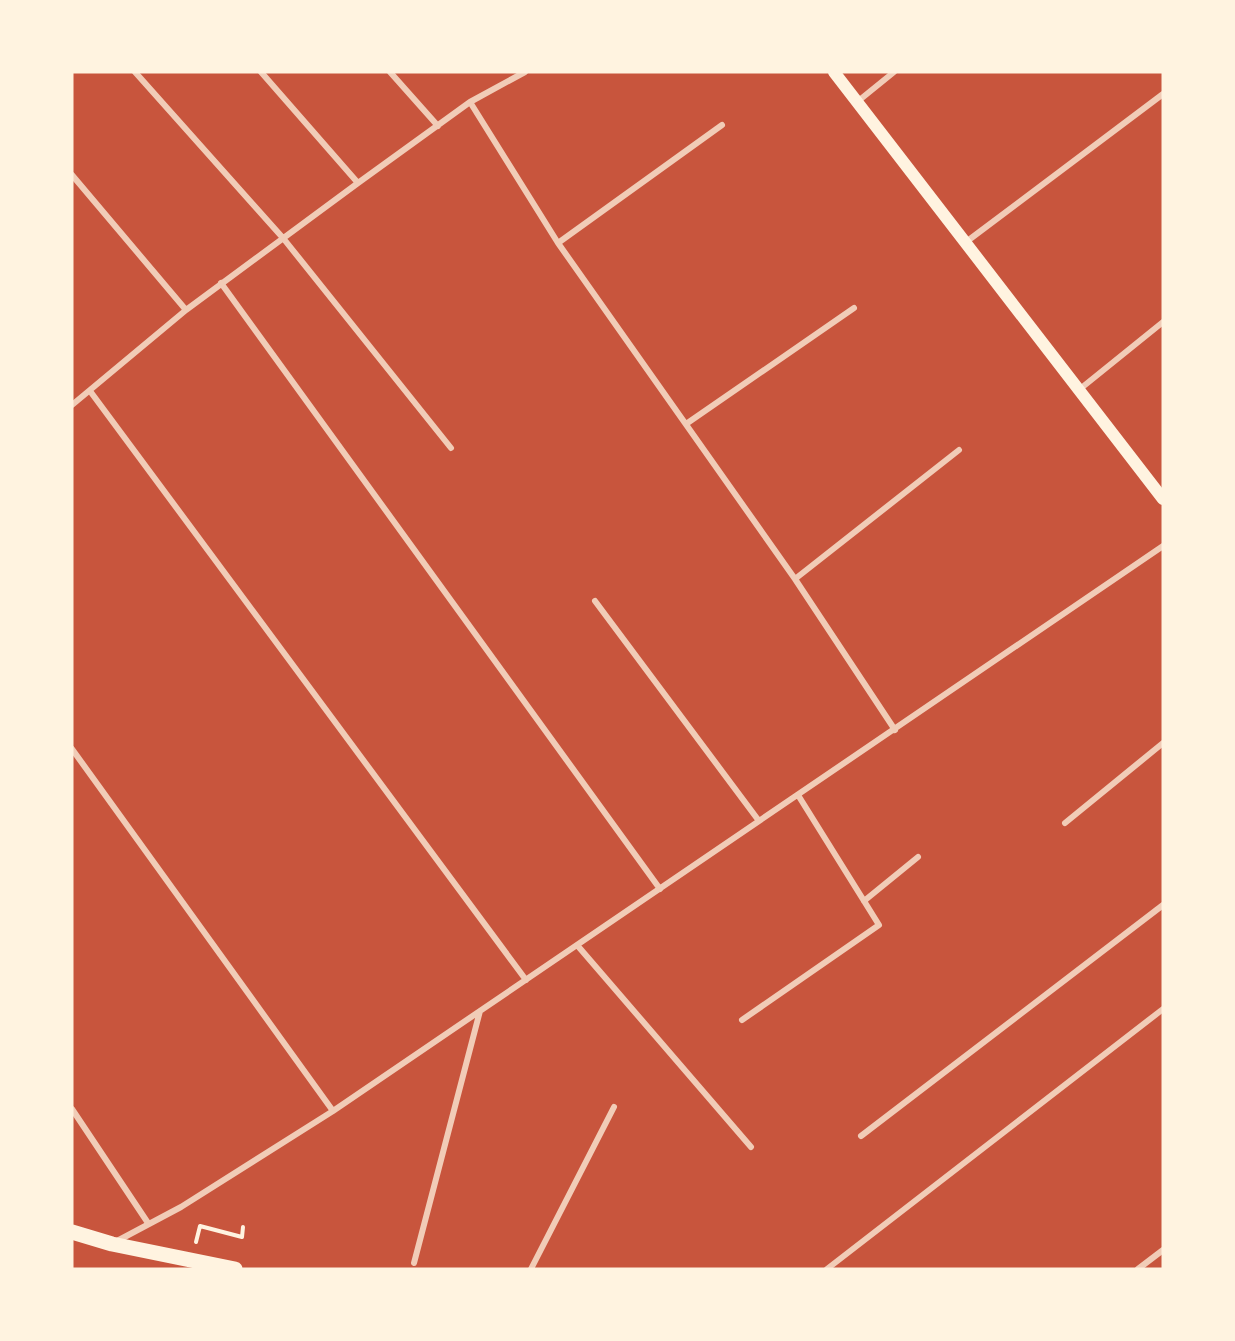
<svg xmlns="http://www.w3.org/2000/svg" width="1235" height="1341" viewBox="0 0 1235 1341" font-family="'Archivo Narrow',sans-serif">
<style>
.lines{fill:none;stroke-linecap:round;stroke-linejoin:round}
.path{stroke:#fff3e0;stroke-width:4}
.minor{stroke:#f1ccb7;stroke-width:6}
.secondary{stroke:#fff3e0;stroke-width:12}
.primary{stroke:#fff3e0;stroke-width:15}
</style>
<rect width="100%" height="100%" fill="#c8553d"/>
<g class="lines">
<path class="path" d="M196 1242 200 1226 242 1237 243 1227"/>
<path class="minor" d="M135 72 283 238 451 448
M261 72 358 183
M390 72 438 126
M470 102 558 243 795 579 895 730
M857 102 894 72
M72 175 186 310
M966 242 1163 94
M558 243 722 125
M221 283 660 889
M1080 389 1163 322
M90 391 526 980
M72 405 186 310 358 183 470 102 525 72
M686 424 854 308
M795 579 959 450
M595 601 759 821
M72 749 333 1111
M1065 823 1163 743
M864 901 918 857
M577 945 751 1147
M742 1020 879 925 798 795
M72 1109 148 1223
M861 1136 1163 905
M117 1241 181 1207 333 1111 1163 546
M414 1263 480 1011
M531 1269 614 1107
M827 1269 1163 1009
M1138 1269 1163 1250"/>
<path class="secondary" d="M834 72 1163 499"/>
<path class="primary" d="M72 1232 112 1244 235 1269"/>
</g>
<rect width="1235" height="1341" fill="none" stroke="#fff3e0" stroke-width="147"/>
</svg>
